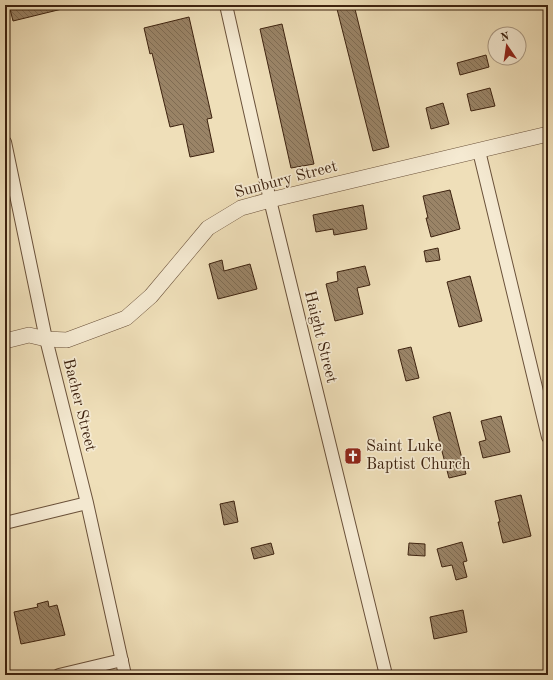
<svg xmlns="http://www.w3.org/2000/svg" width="553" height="680" viewBox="0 0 553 680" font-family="'Old Standard TT',serif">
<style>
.building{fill:url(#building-back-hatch);stroke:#3d220f}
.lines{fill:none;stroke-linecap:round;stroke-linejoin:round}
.minor-casing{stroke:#6a513a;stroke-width:14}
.tertiary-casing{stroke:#6a513a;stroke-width:16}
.minor{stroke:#f5ead2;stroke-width:12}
.tertiary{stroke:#f5ead2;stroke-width:15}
.labels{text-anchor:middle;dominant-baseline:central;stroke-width:3.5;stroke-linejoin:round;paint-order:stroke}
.street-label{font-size:16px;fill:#3d220f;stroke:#f5ead2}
.poi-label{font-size:16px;fill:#3d220f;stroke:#f5ead2;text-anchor:start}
</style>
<defs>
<pattern id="building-back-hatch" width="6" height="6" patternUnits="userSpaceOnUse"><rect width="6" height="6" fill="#9a8467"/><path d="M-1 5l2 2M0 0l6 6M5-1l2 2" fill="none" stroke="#7f6c53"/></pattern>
</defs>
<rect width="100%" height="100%" fill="#efdfb9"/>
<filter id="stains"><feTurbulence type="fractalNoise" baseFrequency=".005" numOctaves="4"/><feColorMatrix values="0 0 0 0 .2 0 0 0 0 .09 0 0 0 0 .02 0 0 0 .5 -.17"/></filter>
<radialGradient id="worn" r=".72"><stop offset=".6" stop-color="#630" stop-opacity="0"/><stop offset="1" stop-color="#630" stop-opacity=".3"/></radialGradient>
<path class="building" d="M9 5H62V9L13 21Z
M336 5H354L389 147 373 151Z
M189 17 212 118 207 119 214 152 190 157 183 124 170 127 152 53 150 54 144 28Z
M282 24 314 164 291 168 260 29Z
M486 55 489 67 460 75 457 63Z
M490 88 495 106 471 111 467 94Z
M443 103 449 124 431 129 426 108Z
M450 190 460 229 431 237 426 218H428L423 196Z
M363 205 367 229 334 235 333 229 316 232 313 215Z
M438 248 440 260 426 262 424 251Z
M222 260 224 271 250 264 257 289 218 299 209 264Z
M365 266 370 285 357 288 363 314 335 321 326 284 338 281 337 272Z
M470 276 482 321 459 327 447 282Z
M411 347 419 378 406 381 398 350Z
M450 412 466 474 449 478 433 417Z
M501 416 510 452 483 458 479 442 486 440 481 421Z
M521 495 531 536 503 543 498 522H500L495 501Z
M234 501 238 522 224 525 220 504Z
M462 542 467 561 463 562 467 577 456 580 452 565 442 567 437 549Z
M271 543 274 554 254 559 251 548Z
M409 543 425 544V556L408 555Z
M48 601 49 607 57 605 65 635 21 644 14 612 38 607 37 604Z
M463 610 467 632 434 639 430 617Z"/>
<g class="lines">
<g class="minor-casing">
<path id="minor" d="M226 5 270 200 386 675
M5 142 46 339 87 503 125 675
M479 151 548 437
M5 523 87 503
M59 675 122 660"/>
</g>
<g class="tertiary-casing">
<path id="tertiary" d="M5 341 29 335 46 339 67 340 126 318 151 296 208 228 241 208 270 200 548 134"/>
</g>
<use href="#minor" class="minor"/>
<use href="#tertiary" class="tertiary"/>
</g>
<defs>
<g id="church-square" transform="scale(0.9)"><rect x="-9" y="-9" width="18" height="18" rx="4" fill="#8f2418" stroke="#f5ead2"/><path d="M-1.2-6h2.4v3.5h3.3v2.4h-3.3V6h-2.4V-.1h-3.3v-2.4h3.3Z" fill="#fff"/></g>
</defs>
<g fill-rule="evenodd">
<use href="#church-square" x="353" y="456"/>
</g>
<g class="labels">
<g class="street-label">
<text transform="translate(286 180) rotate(-15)">Sunbury Street</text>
<text transform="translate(320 337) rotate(76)">Haight Street</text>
<text transform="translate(79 405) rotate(76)">Bacher Street</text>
</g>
<g class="poi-label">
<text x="366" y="447">Saint Luke<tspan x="366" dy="18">Baptist Church</tspan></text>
</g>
</g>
<rect width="553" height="680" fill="none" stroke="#efdfb9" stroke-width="20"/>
<rect x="6" y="6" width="541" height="668" fill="none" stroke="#3d220f" stroke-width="2"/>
<rect x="10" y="10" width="533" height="660" fill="none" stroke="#3d220f"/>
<g transform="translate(507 46) rotate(347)"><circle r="19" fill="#f5ead2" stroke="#ab9a84"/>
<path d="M0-3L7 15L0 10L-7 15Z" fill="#8f2418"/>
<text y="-6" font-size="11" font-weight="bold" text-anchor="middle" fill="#3d220f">N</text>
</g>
<rect width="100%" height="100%" filter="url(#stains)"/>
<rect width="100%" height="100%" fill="url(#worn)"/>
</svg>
